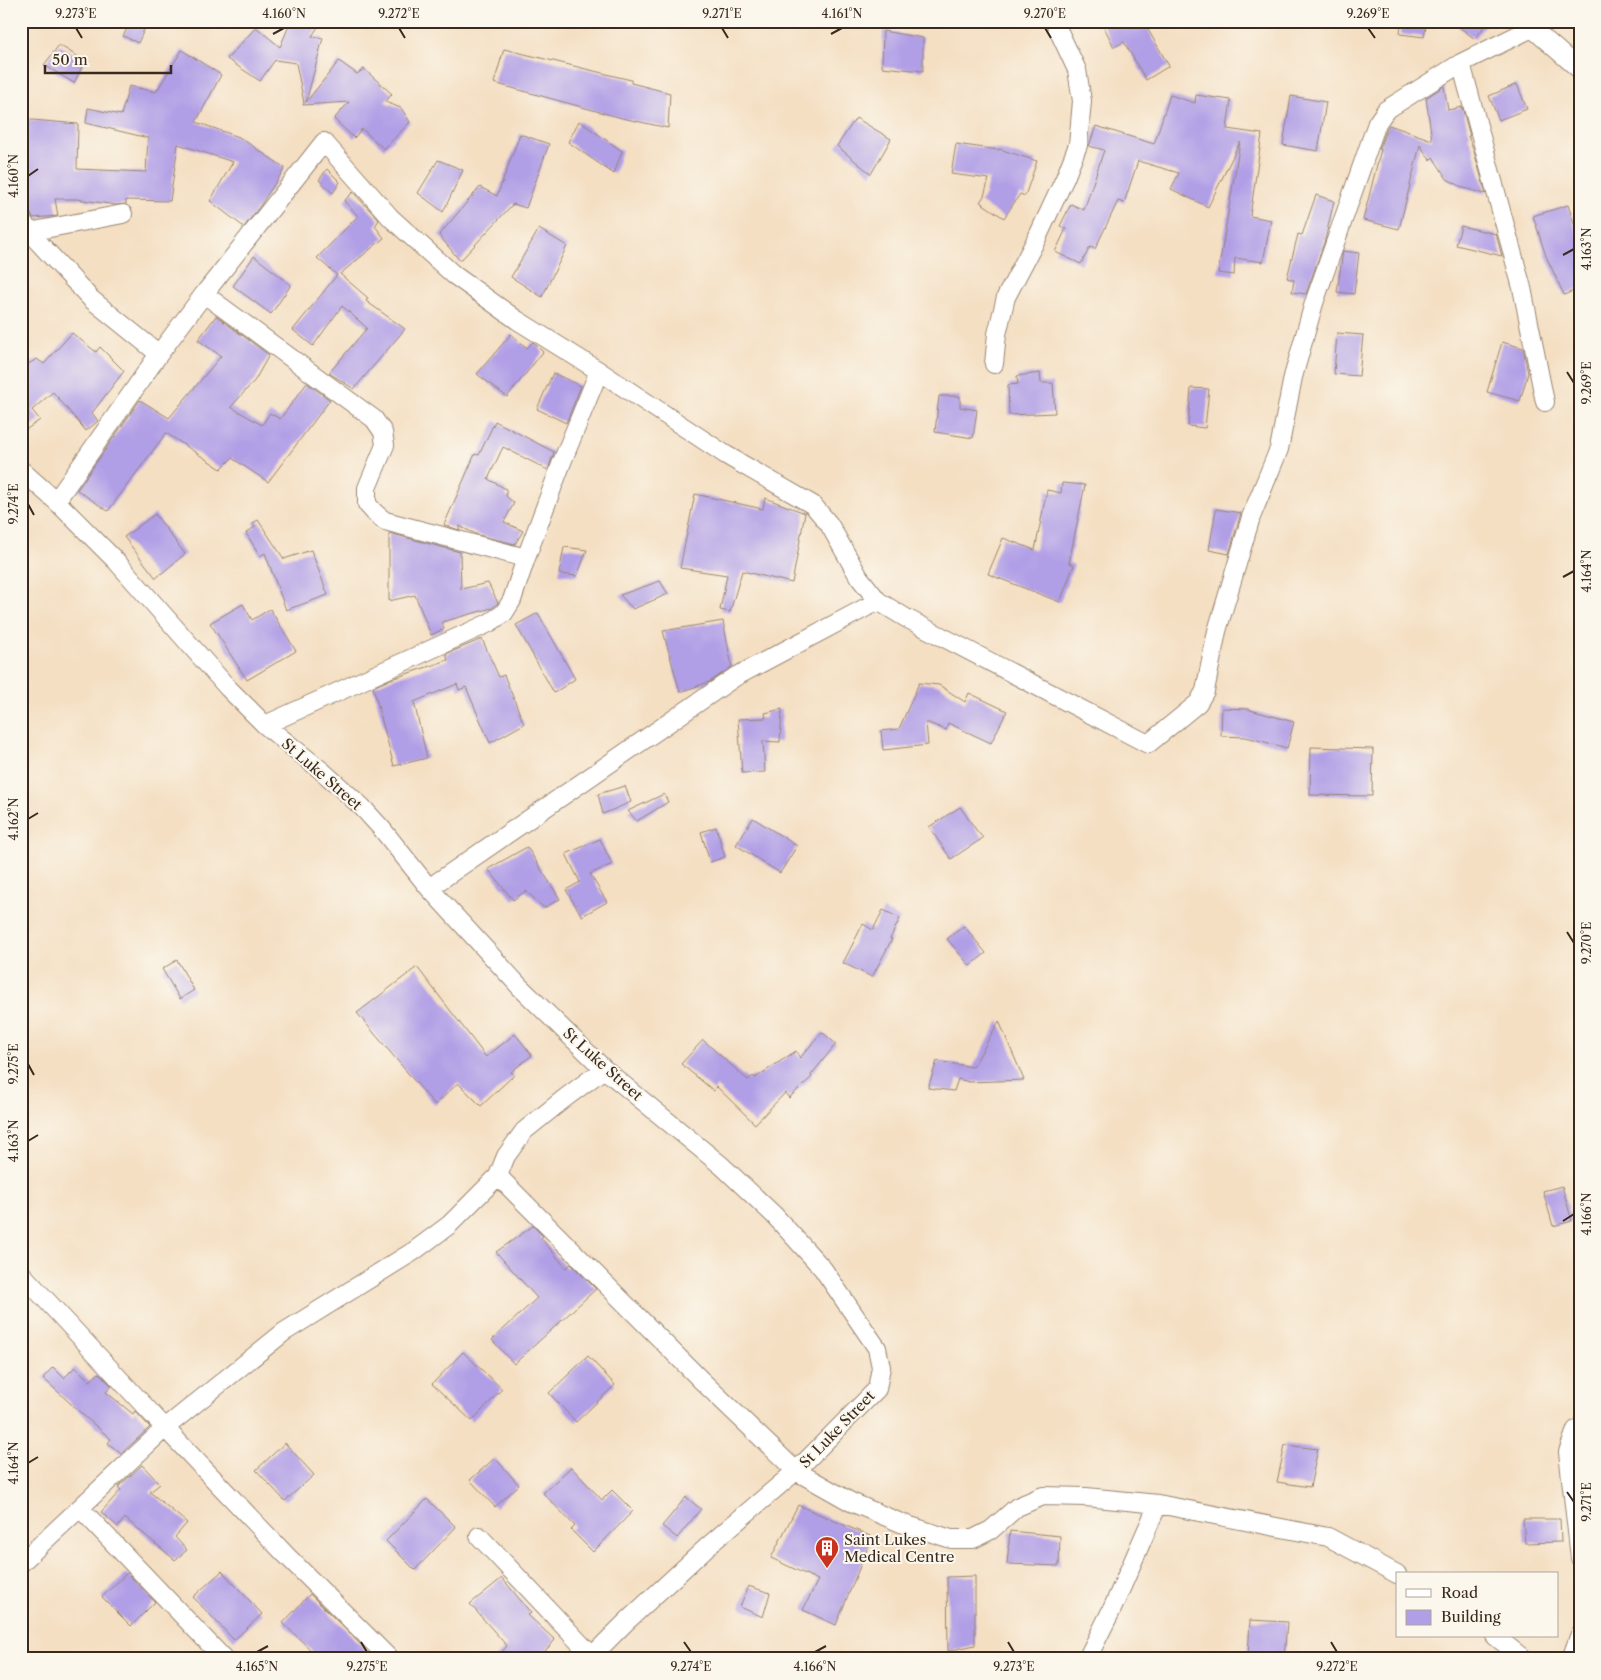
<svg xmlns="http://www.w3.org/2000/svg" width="1601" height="1680" viewBox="0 0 1601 1680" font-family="'Libre Caslon Text',serif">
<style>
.building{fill:#b09ee6}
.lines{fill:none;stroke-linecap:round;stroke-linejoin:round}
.minor-casing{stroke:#988470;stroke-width:20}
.minor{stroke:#fff;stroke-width:18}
.ticks{fill:none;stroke:#3b2a1e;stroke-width:2}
.labels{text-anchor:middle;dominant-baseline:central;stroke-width:4;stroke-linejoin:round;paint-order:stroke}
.street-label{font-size:15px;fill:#3b2a1e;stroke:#fbf7ec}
.poi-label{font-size:15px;fill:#3b2a1e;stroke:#fbf7ec;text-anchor:start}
.neatline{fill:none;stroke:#3b2a1e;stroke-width:2}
.ticks-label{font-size:12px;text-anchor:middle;fill:#3b2a1e}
</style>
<rect width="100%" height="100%" fill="#fbf7ec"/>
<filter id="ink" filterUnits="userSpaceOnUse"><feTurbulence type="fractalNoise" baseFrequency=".02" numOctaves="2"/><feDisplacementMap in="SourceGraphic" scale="10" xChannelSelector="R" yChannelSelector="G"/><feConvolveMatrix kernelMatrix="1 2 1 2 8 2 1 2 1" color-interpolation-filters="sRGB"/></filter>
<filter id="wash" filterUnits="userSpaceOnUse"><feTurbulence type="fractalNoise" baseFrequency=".0096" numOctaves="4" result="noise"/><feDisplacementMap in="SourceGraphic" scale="20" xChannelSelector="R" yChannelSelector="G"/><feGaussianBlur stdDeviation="1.12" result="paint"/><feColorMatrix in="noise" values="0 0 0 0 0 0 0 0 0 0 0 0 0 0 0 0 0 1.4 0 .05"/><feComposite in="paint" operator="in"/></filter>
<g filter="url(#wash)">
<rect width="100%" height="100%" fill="#f4dfc3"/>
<g id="blocks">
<path class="building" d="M131 21H148L138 43 123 36Z
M291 21H322L312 36 323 38 306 102 339 61 357 74 364 69 392 94 385 102 401 108 410 122 384 149 362 129 354 138 334 119 349 102 303 105 304 103 296 63 275 60 260 81 227 59 256 27 280 47Z
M1101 21H1143L1169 66 1146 80 1124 42 1114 47Z
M1401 21H1427L1424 37 1400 34Z
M1451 21H1488L1475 39Z
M883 31 923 38V71L882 67Z
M59 45 85 61 74 83 44 65Z
M504 49 631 80V83L670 93 668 128 622 118 494 83Z
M182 50 221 75 196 122 239 137 285 168 260 206 244 227 210 201 233 162 178 144 170 201 126 200V204L116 205 77 199H55L58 216 33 218 29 211 28 198H21V119L78 124 77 169 146 172 148 138 86 123 88 108 121 115 129 86 156 92Z
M1517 84 1527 109 1499 120 1489 96Z
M1444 86 1448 110 1462 107 1470 136H1468L1473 148 1486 194 1464 188 1447 179 1433 157 1430 160 1420 145 1399 229 1363 220 1381 149H1379L1387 128 1389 125 1432 140 1426 98Z
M1170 95 1195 103 1196 95 1231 100 1227 129 1262 134 1250 216 1271 220 1263 262 1235 258 1234 275 1218 273 1240 142 1208 207 1171 189 1179 173 1138 161 1124 203 1118 201 1095 249 1090 247 1081 264 1055 252 1066 229 1060 226 1071 204 1084 210 1104 150 1089 146 1096 126 1154 144Z
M1291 96 1326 102 1318 151 1283 145Z
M856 118 891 139 871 174 837 146Z
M579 121 622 151 614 174 568 142Z
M520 134 549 144 526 208 513 204 460 261 439 235 480 187 497 196Z
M956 144 999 150V149L1037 161 1025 196 1020 194 1004 218 980 202 984 196 989 179 951 174Z
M438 160 463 170 443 212 418 193Z
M327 169 340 182 333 193 319 180Z
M353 192 379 220 375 226 384 238 340 274 368 298 366 301 405 329 354 389 329 373 367 328 342 306 313 346 293 330 337 275 317 258 358 216 344 201Z
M1316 195 1334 201 1325 240 1306 294 1292 292 1294 280 1287 278 1298 234 1302 235Z
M1568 205 1580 242V288L1564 295 1546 256 1533 216Z
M1461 226 1496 234 1502 256 1456 245Z
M539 229 567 246 542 297 511 277Z
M1343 251 1359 253 1354 294 1337 292Z
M254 256 291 285 271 314 233 286Z
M216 316 269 355 255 380 231 407 262 425 270 413 280 419 307 383 330 400 268 482 232 458 221 469 166 433 108 511 77 490 140 400 169 418 221 356 198 340Z
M72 333 96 352 100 347 124 371 92 413 98 421 86 431 53 392 32 410 40 420 21 433V368L37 359 44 364Z
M1337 333 1363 335 1359 376 1334 374Z
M511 334 527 348 533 342 543 352 507 397 477 374Z
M1502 342 1523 348 1528 373 1520 401 1487 392Z
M553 373 581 386 566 423 537 409Z
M1040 373 1041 383H1053L1055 413 1009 415 1008 385 1018 384 1017 376Z
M1191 388 1209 389 1205 428 1188 426Z
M939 396H960V407L977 410 973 438 935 432Z
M495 421 554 452 548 470 503 447 488 479 506 489V496L514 503 504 522 523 531 515 544 478 535 459 526V530L444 525 475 454 479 455Z
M1062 483 1085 485 1069 563 1074 565 1060 602 988 574 1003 538 1035 550 1047 490 1061 493Z
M695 494 763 509 765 498 805 513 792 583 742 571 730 612 720 610 727 575 680 568Z
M1216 509 1241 513 1229 554 1209 550Z
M155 514 185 554 156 578 124 537Z
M258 520 284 559 311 550 328 595 286 610 265 553 260 556 246 533 255 527 253 523Z
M389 533 460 552 461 589 488 583 498 603 496 605 492 608 442 622 444 629 431 635 415 595 389 601Z
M564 547 587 550 577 576 559 574Z
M660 581 668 594 633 609 620 595Z
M243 604 252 620 270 609 296 651 247 680 210 623Z
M538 613 575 679 554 693 516 625Z
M723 621 732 667 709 682 680 692 663 631Z
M482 639 499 677 504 675 524 724 490 743 466 687 459 690 457 684 414 702 427 758 394 766 373 687 391 679 448 660 446 654Z
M919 683 939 685 965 702 969 693 1007 711 991 743 948 723 946 730 926 722 928 745 883 750 881 731 899 729Z
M1222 708 1250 709V710L1294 722 1287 748 1246 737 1221 736Z
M782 709 780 742 763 741 765 772 742 773 738 719 766 718 765 713Z
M1311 747 1373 749 1372 796 1310 795Z
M625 786 631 802 603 814 598 794Z
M664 794 668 802 637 821 628 811Z
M960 807 977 831 983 838 951 859 929 827Z
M753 818 797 846 780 873 736 845Z
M716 827 725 857 710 862 701 832Z
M600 839 612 864 590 874 607 902 582 916 566 890 580 882 566 854Z
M527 847 560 899 544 908 526 891 513 900 488 869Z
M883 910 900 918 890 939H892L872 977 843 963 863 924 873 930Z
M964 926 986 953 970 966 947 939Z
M177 960 194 990 180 999 162 969Z
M417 967 486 1057 515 1034 532 1055 511 1072 514 1075 481 1106 458 1083 435 1105 357 1013Z
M999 1021 1024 1080 969 1082 958 1079 954 1091 928 1088 937 1061 973 1067Z
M822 1032 836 1044 811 1075 812 1077 789 1098 785 1093 755 1124 716 1086 714 1091 681 1064 703 1040 748 1080 753 1076 755 1078 796 1051 800 1058Z
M1562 1186 1572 1221 1553 1226 1543 1191Z
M533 1226 543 1236 541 1238 566 1268 571 1264 596 1289 514 1364 492 1340 537 1298 496 1252Z
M463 1352 502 1389 472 1421 432 1384Z
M588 1356 615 1385 576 1422 549 1393Z
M53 1367 64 1378 75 1367 90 1381 99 1373 112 1386 106 1392 133 1414 135 1411 150 1427 121 1454 108 1443 111 1439 83 1415 43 1378Z
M285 1443 314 1475 285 1501 256 1470Z
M1285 1445 1318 1449 1310 1487 1277 1482Z
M495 1458 519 1485 495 1507 470 1480Z
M142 1465 160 1484 150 1492 187 1523 175 1537 187 1550 175 1560 125 1518 118 1527 101 1512 121 1490 118 1487Z
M571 1467 602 1500 612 1490 633 1511 593 1552 571 1530 575 1526 543 1493Z
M686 1497 701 1509 677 1538 662 1526Z
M427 1499 456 1527 415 1570 386 1541Z
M798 1505 872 1537 836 1625 803 1610 818 1580 771 1558Z
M1523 1519H1560L1561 1542 1525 1543Z
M1010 1531 1060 1536 1059 1566 1007 1564Z
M222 1571 262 1614 234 1640 193 1597Z
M127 1573 155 1602 131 1626 102 1597Z
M975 1576V1645L948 1651 947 1577Z
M502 1578 531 1613 528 1615 555 1640 538 1659H495L507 1646 470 1604Z
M748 1586 770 1593 763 1617 740 1607Z
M310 1594 360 1644 371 1659H320L283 1623Z
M1250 1620 1287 1622 1284 1659 1248 1657Z"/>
</g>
</g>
<g filter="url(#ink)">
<use href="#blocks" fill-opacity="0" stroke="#988470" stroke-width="1"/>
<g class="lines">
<g class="minor-casing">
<path id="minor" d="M1543 21 1532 28 1580 70
M1461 63 1522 288 1545 402
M21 218 29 232 91 299 159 354 204 294 324 142 391 218 454 275 517 320 599 371 726 455 813 505 829 524 859 577 878 601 906 618 1148 744 1198 703 1205 691 1217 631 1251 517 1279 449 1293 377 1314 303 1377 123 1386 110 1461 63 1532 28
M29 232 123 214
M204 294 374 419 383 432 385 445 367 488V504L375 513 385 521 526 558
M994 364 997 334 1006 297 1037 238 1065 178 1078 145 1082 101 1077 70 1054 21
M21 470 56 501 117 562 228 688 265 725 322 771 362 807 382 829 429 888 520 987 604 1069 722 1166 774 1215 823 1269 877 1348 881 1367 877 1389 796 1471 708 1546 626 1622 589 1659
M56 501 159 354
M265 725 489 623 504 613 512 600 526 558 562 462 599 371
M429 888 735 677 878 601
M604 1069 565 1098 524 1131 506 1156 498 1176 701 1380 796 1471 851 1502 901 1523 951 1539H973L991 1530 1017 1507 1043 1496 1086 1497 1158 1504 1328 1537 1397 1574
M21 1273 165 1428 21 1563
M1580 1427 1576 1430 1568 1452 1580 1558
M80 1508 224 1659
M479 1536 592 1656
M1495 1636 1524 1659
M390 1659 285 1554 165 1428 284 1332 414 1251 449 1225 498 1176
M1087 1659 1113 1607 1158 1504
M1571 1659 1580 1634"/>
</g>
<use href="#minor" class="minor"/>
</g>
</g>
<path class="ticks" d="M76 28 82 38M399 28 405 38M722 28 728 38M1045 28 1051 38M1368 28 1375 38M273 34 284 28M831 34 842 28M28 176 38 169M1563 255 1574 249M1567 372 1574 383M28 504 34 515M1563 577 1574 571M28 819 38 813M1567 932 1574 943M28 1064 34 1075M28 1141 38 1135M1563 1221 1574 1214M28 1463 38 1457M1567 1492 1574 1502M361 1642 367 1652M684 1642 691 1652M1008 1642 1014 1652M1331 1642 1337 1652M257 1652 268 1646M815 1652 826 1646"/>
<defs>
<g id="building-pin" transform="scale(1.25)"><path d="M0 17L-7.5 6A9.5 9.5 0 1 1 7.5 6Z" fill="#c8321e" stroke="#fbf7ec"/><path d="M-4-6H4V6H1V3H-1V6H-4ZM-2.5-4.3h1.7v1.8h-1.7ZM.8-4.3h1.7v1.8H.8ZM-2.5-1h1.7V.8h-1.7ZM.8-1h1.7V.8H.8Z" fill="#fff"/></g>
</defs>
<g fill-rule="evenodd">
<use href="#building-pin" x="827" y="1548"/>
</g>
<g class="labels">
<g class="street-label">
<text transform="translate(322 774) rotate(41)">St Luke Street</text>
<text transform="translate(603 1064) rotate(42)">St Luke Street</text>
<text transform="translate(837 1429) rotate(-46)">St Luke Street</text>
</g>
<g class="poi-label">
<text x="844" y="1539">Saint Lukes<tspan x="844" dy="17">Medical Centre</tspan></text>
</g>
</g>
<rect width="1601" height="1680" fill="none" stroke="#fbf7ec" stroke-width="55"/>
<rect x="1396" y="1572" width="162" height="65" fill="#fbf7ec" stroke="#aea59a"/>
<rect x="1406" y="1589" width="25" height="8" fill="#ffffff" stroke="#aea59a"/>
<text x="1441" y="1598" font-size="15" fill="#3b2a1e">Road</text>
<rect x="1406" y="1610" width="25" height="15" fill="#b09ee6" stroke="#aea59a"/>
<text x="1441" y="1622" font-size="15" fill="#3b2a1e">Building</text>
<path d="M45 65v8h126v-8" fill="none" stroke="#3b2a1e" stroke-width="2.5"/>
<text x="52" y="65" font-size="15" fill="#3b2a1e" stroke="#fbf7ec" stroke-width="4" paint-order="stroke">50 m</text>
<rect x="28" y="28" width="1546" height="1624" class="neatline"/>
<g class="ticks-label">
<text x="76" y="18">9.273°E</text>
<text x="284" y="18">4.160°N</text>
<text x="399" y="18">9.272°E</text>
<text x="722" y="18">9.271°E</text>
<text x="842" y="18">4.161°N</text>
<text x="1045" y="18">9.270°E</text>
<text x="1368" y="18">9.269°E</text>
<text transform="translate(14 176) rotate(-90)" y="4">4.160°N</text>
<text transform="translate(1587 249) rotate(-90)" y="4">4.163°N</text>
<text transform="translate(1587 383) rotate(-90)" y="4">9.269°E</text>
<text transform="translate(14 504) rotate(-90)" y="4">9.274°E</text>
<text transform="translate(1587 571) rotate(-90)" y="4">4.164°N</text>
<text transform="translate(14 819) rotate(-90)" y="4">4.162°N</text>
<text transform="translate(1587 943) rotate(-90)" y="4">9.270°E</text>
<text transform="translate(14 1064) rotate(-90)" y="4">9.275°E</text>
<text transform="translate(14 1141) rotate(-90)" y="4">4.163°N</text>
<text transform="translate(1587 1214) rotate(-90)" y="4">4.166°N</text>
<text transform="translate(14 1463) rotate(-90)" y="4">4.164°N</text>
<text transform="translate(1587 1502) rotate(-90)" y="4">9.271°E</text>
<text x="257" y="1671">4.165°N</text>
<text x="367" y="1671">9.275°E</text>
<text x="691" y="1671">9.274°E</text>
<text x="815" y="1671">4.166°N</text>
<text x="1014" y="1671">9.273°E</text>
<text x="1337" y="1671">9.272°E</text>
</g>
</svg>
